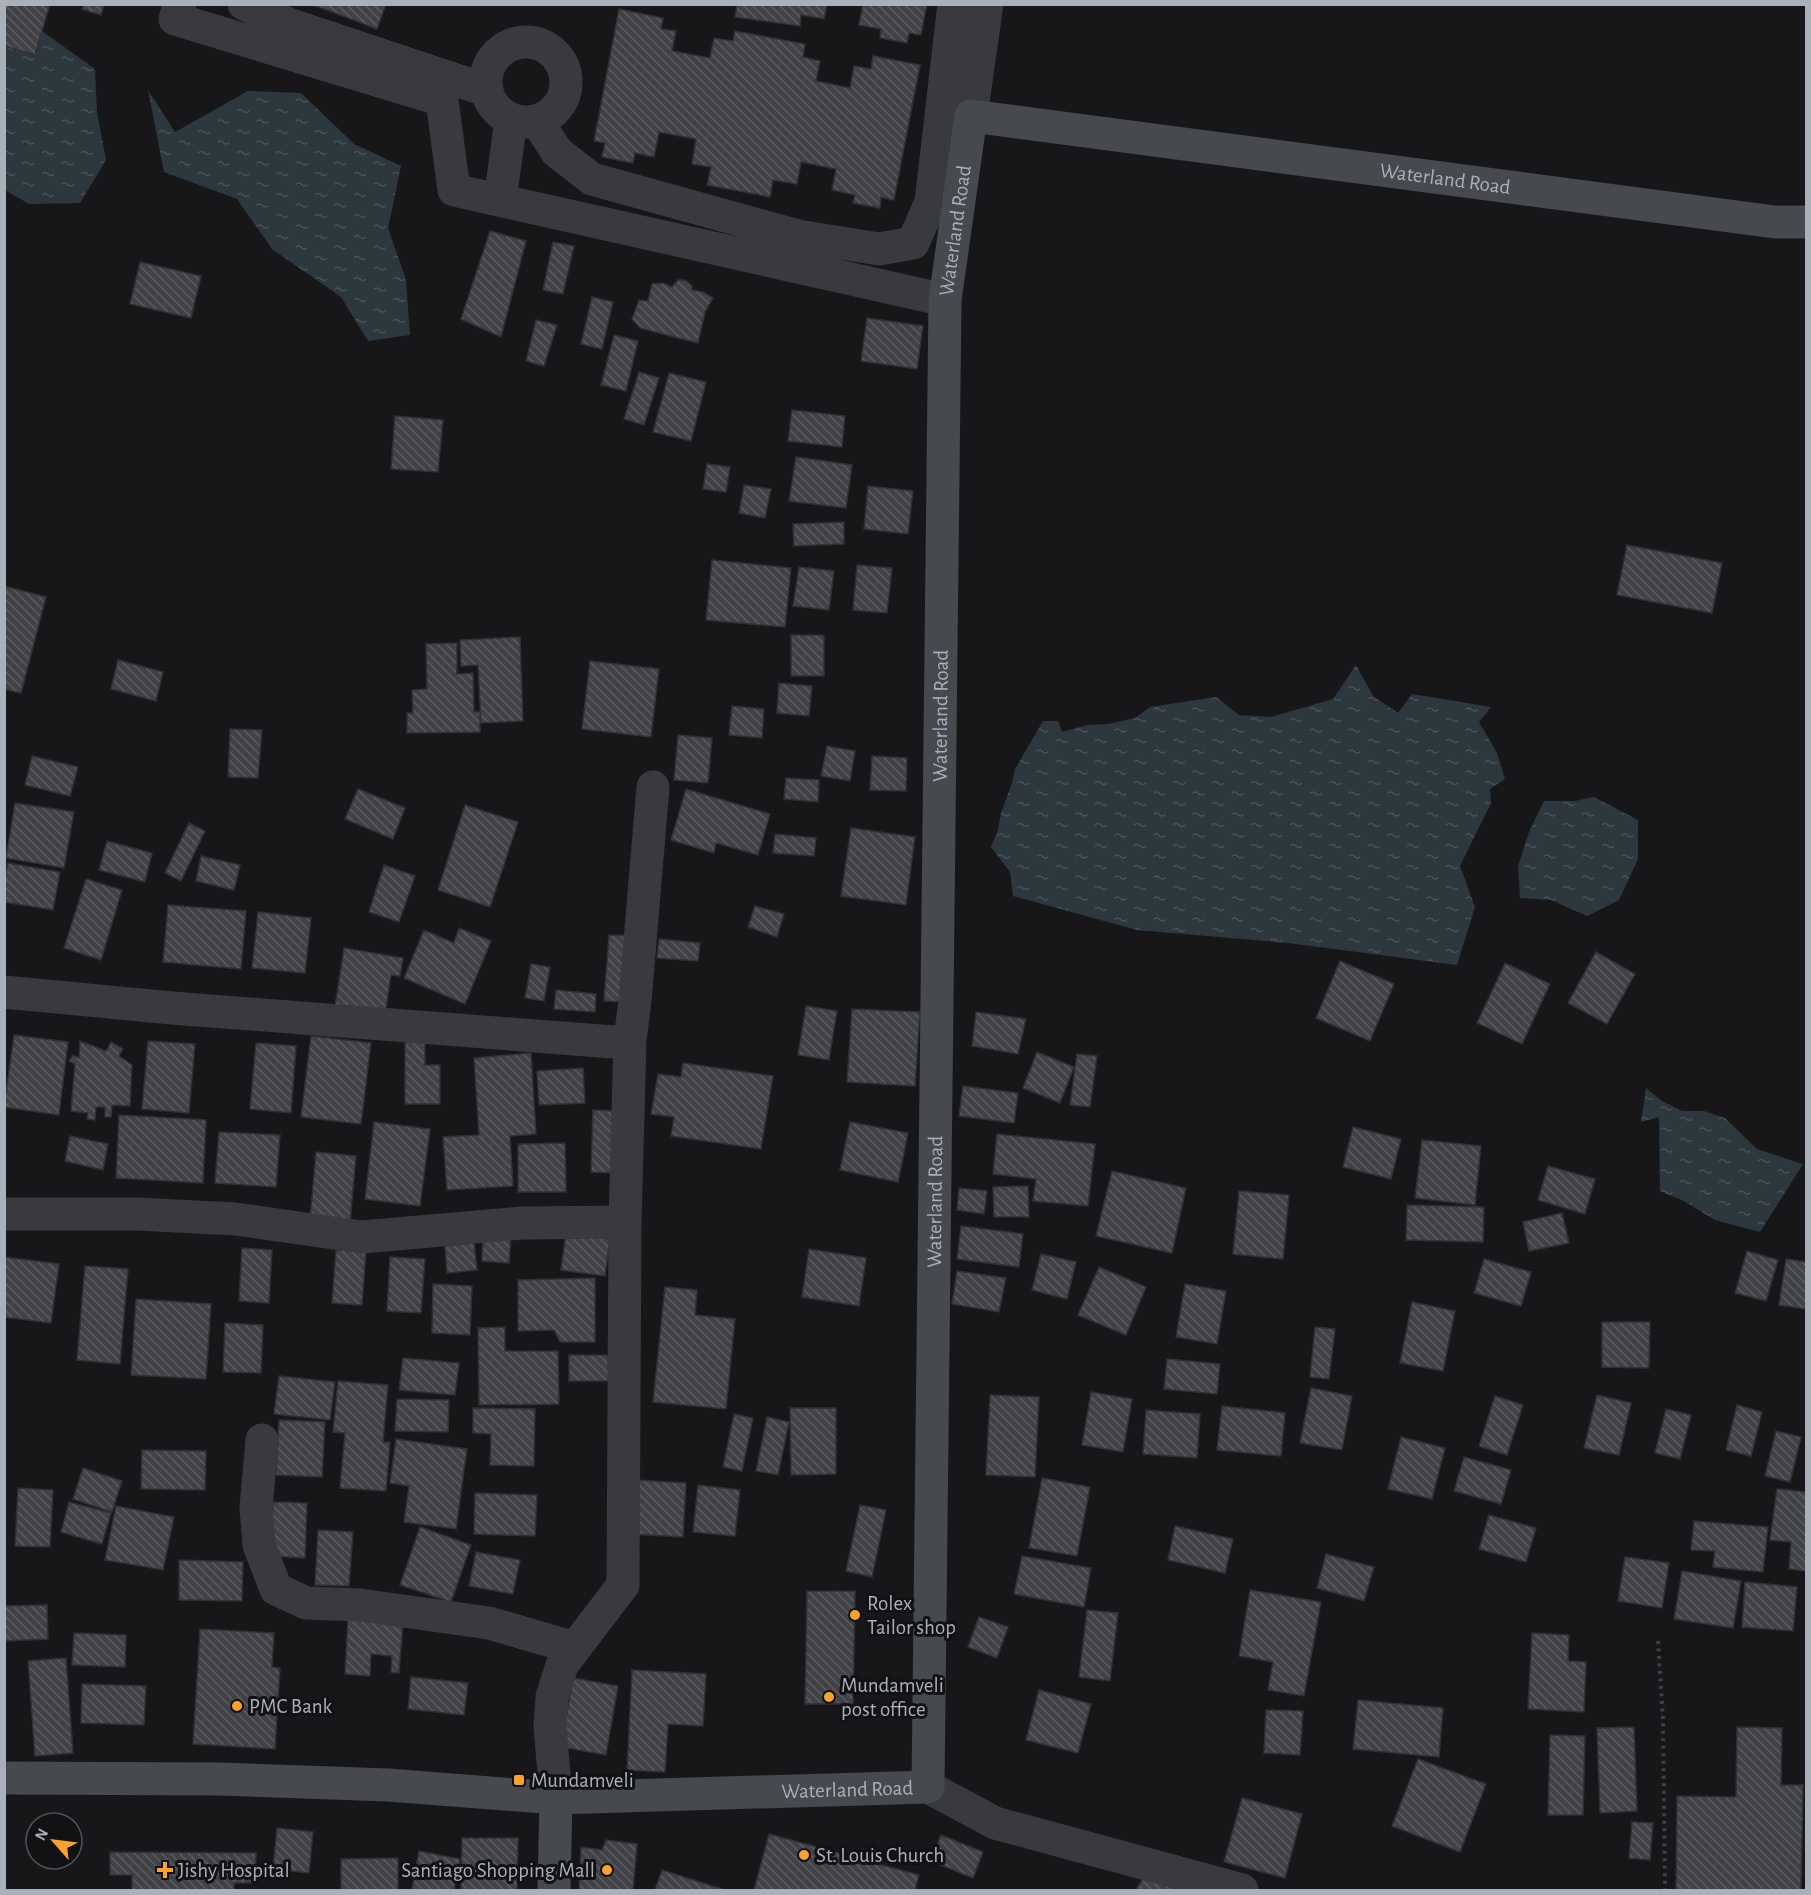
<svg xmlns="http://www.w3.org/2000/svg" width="1811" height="1895" viewBox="0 0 1811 1895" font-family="'Alegreya Sans',sans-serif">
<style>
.water{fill:url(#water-ripples)}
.building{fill:url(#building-back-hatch);stroke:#313135;stroke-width:1.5}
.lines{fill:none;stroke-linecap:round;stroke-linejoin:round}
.path{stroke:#3e4145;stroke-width:4;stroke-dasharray:3 4.5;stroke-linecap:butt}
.minor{stroke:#383a3e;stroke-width:33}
.secondary{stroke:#46494e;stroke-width:33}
.poi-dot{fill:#f9a22f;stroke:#121214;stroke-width:2}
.labels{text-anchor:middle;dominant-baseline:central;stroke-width:6;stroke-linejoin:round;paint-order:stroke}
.street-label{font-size:21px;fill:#a9b0ba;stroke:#121214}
.poi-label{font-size:21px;fill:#a9b0ba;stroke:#121214;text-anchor:start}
</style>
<defs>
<pattern id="water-ripples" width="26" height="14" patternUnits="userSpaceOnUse" patternTransform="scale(1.5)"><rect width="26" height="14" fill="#2c383e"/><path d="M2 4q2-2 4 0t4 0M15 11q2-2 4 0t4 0" fill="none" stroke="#485258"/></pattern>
<pattern id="building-back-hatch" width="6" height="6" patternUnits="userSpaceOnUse" patternTransform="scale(1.5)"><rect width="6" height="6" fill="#414246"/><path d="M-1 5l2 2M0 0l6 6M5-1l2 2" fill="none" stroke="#5a5b5f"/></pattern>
</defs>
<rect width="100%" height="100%" fill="#171719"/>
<path class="water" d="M5 13 21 16 95 69 97 112 106 160 80 203 29 204 5 190Z
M148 90 175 132 248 91 301 93 354 144 401 166 388 228 406 280 410 335 368 341 341 297 272 249 237 199 164 172Z
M1356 665 1373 696 1398 713 1412 694 1491 707 1479 722 1497 753 1505 779 1490 789 1491 803 1460 866 1475 907 1457 965 1288 943 1137 930 1013 896 1010 872 991 847 998 830 1001 813 1012 783 1015 769 1043 721H1058L1062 732 1087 725 1108 724 1135 718 1150 707 1216 697 1239 715 1271 717 1333 699Z
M1594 797 1638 820V859L1619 900 1587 916 1551 900 1520 898 1518 866 1529 832 1544 801H1575Z
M1646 1088 1662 1101 1682 1111H1704L1725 1118 1757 1149 1803 1164 1760 1232 1715 1220 1684 1201 1660 1191 1659 1117 1641 1122Z"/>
<path class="building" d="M4 4H50L35 55 4 46Z
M84 4H104L101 15 82 9Z
M311 4H386L377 29Z
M737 4H827L824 19 801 15 800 26 735 17Z
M863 4H927L921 35 909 33 907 43 880 38 881 29 859 25Z
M619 9 663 18 661 29 676 31 672 51 710 58 714 38 733 41 735 31 805 44 803 57 820 61 816 81 850 88 854 66 871 69 873 56 920 65 894 200 881 197 880 208 853 203 855 195 832 190 836 169 801 162 797 184 773 180 770 197 707 185 711 167 692 164 696 139 659 132 654 157 635 153 633 163 602 157 605 143 594 141Z
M490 231 526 241 501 337 461 319Z
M553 242 574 246 563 294 543 290Z
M140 262 201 276 191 318 130 304Z
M678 280H685L692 286V290L703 292 713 298 705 312 698 343 640 328 632 319 639 300 648 301 652 284 662 283 672 287Z
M592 297 613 302 602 349 581 344Z
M867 318 923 326 917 369 861 361Z
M536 320 557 325 544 366 526 361Z
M614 335 638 341 626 391 601 385Z
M639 372 659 378 644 425 624 419Z
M669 373 706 382 691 441 653 432Z
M792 410 845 416 842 447 788 441Z
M395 416 443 420 438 472 391 469Z
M796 457 852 465 846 508 789 501Z
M707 464 730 467 726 492 703 489Z
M744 485 771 489 765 518 739 513Z
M868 486 913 491 908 534 864 529Z
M844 522V544L794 546 793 524Z
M1627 545 1722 563 1712 613 1617 595Z
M712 560 791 568 785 627 706 620Z
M857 565 892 568 887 613 853 610Z
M799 567 834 571 829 610 793 606Z
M4 586 46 597 21 693 4 689Z
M791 635H824V676H791Z
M520 637 523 721 481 723 478 665 461 666 460 640Z
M457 643V674L473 673 474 712H480V732L407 733V713H413L412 690 427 689 426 644Z
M118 660 163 672 156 701 111 689Z
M590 661 659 669 651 737 582 729Z
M779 683 812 686 809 716 777 713Z
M732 706 764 709 762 738 729 735Z
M230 729 262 730 258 778 228 777Z
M678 735 712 738 708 783 674 780Z
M827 746 855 751 850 781 821 776Z
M32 756 78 767 70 796 25 785Z
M872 756 907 758 906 791 870 790Z
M786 778 819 780 818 802 784 799Z
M358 789 405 808 393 839 345 819Z
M686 789 770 814 758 855 716 843 714 853 671 840Z
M15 803 74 812 64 868 6 858Z
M465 805 518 822 490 907 438 890Z
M189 823 205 831 181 881 165 873Z
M851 828 915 837 906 905 841 896Z
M775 834 816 838 814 856 773 853Z
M107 841 152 853 145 882 99 870Z
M201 856 240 865 234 890 196 881Z
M8 863 60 872 53 910 4 902V882Z
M384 865 415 876 399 922 369 912Z
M86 879 122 890 101 960 64 948Z
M168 905 246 911 241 969 163 962Z
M755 906 784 914 777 937 748 927Z
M258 912 311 918 305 973 252 968Z
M459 928 491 941 465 1004 404 978 424 930 454 943Z
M609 935 633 936 628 1002 604 1001Z
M659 939 700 943 698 961 657 958Z
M344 948 403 958 400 976 391 975 385 1015 335 1007Z
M1596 952 1635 974 1607 1024 1568 1003Z
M1340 961 1394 984 1370 1041 1316 1018Z
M1505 963 1550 984 1522 1044 1477 1023Z
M531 964 550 967 544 1001 525 998Z
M556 990 596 994 595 1012 554 1009Z
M806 1006 837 1011 829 1060 798 1055Z
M852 1009 920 1012 915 1086 847 1082Z
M976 1012 1026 1019 1018 1054 972 1046Z
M14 1035 68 1042 59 1115 4 1107Z
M405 1035H425V1065H440V1104H405Z
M311 1036 371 1043 361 1124 301 1117Z
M80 1041 106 1051 111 1042 123 1049 119 1056 132 1065 130 1106 112 1105 111 1117H105V1107H96L95 1120 87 1119 88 1113 71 1111 75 1064 69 1061 73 1055 79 1058Z
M148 1041 195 1044 189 1113 142 1109Z
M256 1043 296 1046 291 1113 250 1109Z
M1037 1052 1074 1067 1060 1103 1023 1088Z
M531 1053 536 1134 510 1136 513 1186 447 1190 443 1137 479 1135 474 1058Z
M1077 1054 1097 1056 1090 1107 1070 1105Z
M683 1063 773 1076 761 1149 671 1136 674 1117 651 1114 658 1074 681 1077Z
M583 1068 585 1103 539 1105 537 1071Z
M963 1086 1018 1093 1014 1123 959 1116Z
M593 1110 615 1111 613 1173 591 1172Z
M119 1115 206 1120 203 1183 116 1178Z
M374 1122 430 1129 420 1206 365 1199Z
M850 1122 908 1133 898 1182 840 1170Z
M1353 1127 1401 1139 1391 1179 1343 1167Z
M219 1132 280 1135 276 1187 215 1183Z
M997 1134 1095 1144 1088 1206 1033 1201 1036 1179 993 1174Z
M70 1136 108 1144 103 1170 65 1161Z
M1422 1140 1481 1146 1475 1205 1415 1198Z
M565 1143 566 1192H518V1144Z
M316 1152 356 1156 350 1223 310 1219Z
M1548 1166 1595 1179 1585 1214 1538 1200Z
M1112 1171 1186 1188 1172 1253 1096 1236Z
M1028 1186 1029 1217H994L993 1187Z
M959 1188 987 1191 984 1214 957 1210Z
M1239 1191 1289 1195 1283 1259 1233 1254Z
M1407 1205 1484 1207 1483 1242 1406 1240Z
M1562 1213 1569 1243 1529 1251 1523 1222Z
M961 1226 1023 1234 1019 1267 957 1259Z
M566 1233 610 1239 605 1276 561 1270Z
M483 1234 511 1236 509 1263 482 1261Z
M474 1243 477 1270 447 1273 445 1246Z
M242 1248 272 1250 269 1303 239 1301Z
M809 1249 866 1258 859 1306 802 1297Z
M336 1250 366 1251 362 1305 332 1303Z
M1747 1251 1778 1260 1766 1301 1735 1293Z
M1041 1254 1076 1262 1067 1299 1032 1290Z
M4 1257 59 1264 51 1323 4 1317Z
M390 1257 425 1259 421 1313 387 1311Z
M1484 1259 1531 1272 1521 1306 1474 1293Z
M1786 1259 1806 1262V1309L1779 1305Z
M85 1266 128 1269 120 1364 77 1360Z
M1099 1267 1146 1287 1126 1335 1078 1315Z
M957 1271 1006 1278 999 1312 952 1304Z
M595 1278V1342H560L554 1330 518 1331V1280Z
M433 1284 472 1286 470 1335 432 1333Z
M1185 1284 1226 1291 1217 1344 1176 1337Z
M665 1287 697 1290 695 1315 735 1319 726 1409 653 1402Z
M136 1299 211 1304 206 1379 131 1375Z
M1412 1302 1455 1311 1443 1371 1400 1363Z
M1602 1322H1650L1649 1368 1602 1367Z
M225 1323 263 1325 261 1373 223 1372Z
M505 1327V1351H558L559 1404 479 1405 478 1328Z
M1315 1327 1335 1329 1329 1379 1310 1377Z
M569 1355H608L609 1381H569Z
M403 1358 459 1363 455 1395 399 1390Z
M1167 1359 1220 1364 1217 1394 1164 1389Z
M279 1376 335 1382 330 1420 274 1414Z
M338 1381 388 1385 383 1442H390L386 1491 340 1488 345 1433 333 1432Z
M1311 1388 1352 1396 1342 1450 1300 1443Z
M1091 1392 1132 1399 1123 1452 1082 1445Z
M990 1395 1039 1397 1035 1477 986 1475Z
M1597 1395 1631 1403 1619 1455 1584 1448Z
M1495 1396 1523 1405 1507 1455 1479 1446Z
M397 1399 449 1400 448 1432 395 1431Z
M1737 1405 1762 1412 1751 1456 1726 1450Z
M1222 1406 1285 1413 1281 1456 1217 1450Z
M473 1408 535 1409 534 1466 490 1465 491 1434 473 1433Z
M790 1408H836V1474L791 1475Z
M1666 1409 1691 1415 1680 1459 1655 1453Z
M1146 1410 1200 1414 1197 1458 1143 1454Z
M734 1414 753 1418 742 1471 723 1467Z
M767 1417 789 1422 778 1475 756 1471Z
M279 1420 325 1422 322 1477 276 1475Z
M1776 1431 1801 1437 1790 1482 1765 1476Z
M1401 1437 1445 1448 1432 1499 1388 1489Z
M396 1439 467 1449 456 1529 404 1522 409 1486 390 1483Z
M142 1450 206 1451 205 1490 141 1489Z
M1464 1457 1511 1470 1501 1504 1454 1491Z
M83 1468 122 1481 112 1512 73 1499Z
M1042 1478 1090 1487 1077 1556 1029 1548Z
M635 1480 686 1483 683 1537 632 1534Z
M698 1485 740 1490 735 1536 693 1532Z
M18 1488 53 1490 50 1547 15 1546Z
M1777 1489 1806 1492V1571L1789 1569 1791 1542 1770 1540Z
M475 1493 537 1495 535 1536 474 1534Z
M69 1502 111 1513 102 1544 61 1532Z
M273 1502 307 1503 305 1558 270 1556Z
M860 1505 886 1510 872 1577 846 1571Z
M116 1506 174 1517 163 1570 105 1560Z
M1489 1515 1536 1528 1526 1562 1479 1549Z
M1694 1521 1768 1527 1763 1572 1713 1567 1715 1551 1691 1550Z
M1175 1526 1233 1539 1225 1573 1168 1560Z
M420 1527 471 1545 451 1602 400 1585Z
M318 1530 353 1532 349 1586 315 1585Z
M476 1552 520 1560 513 1594 469 1586Z
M1326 1554 1374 1567 1364 1601 1317 1588Z
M1022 1556 1091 1568 1084 1607 1014 1594Z
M1625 1557 1669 1563 1662 1608 1618 1601Z
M179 1560 243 1562 242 1601 179 1600Z
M1682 1571 1741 1581 1733 1628 1674 1619Z
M1745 1582 1797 1587 1793 1631 1742 1627Z
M1250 1590 1321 1602 1304 1696 1268 1690 1273 1662 1239 1656Z
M807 1591H855L853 1704H805Z
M47 1605 48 1639 4 1641V1606Z
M1087 1610 1118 1613 1110 1681 1079 1677Z
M979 1617 1008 1627 997 1658 968 1647Z
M348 1618 403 1622 399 1673 391 1672 392 1656 371 1654 370 1676 345 1674Z
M200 1629 274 1633 272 1667 280 1668 275 1749 193 1744Z
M74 1633 126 1635 125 1667 72 1665Z
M1532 1633 1569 1635 1568 1661 1586 1662 1584 1712 1528 1709Z
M66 1658 73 1753 35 1756 28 1661Z
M632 1670 706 1674 703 1726 668 1724 665 1772 627 1770Z
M411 1677 468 1683 464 1715 408 1709Z
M573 1678 618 1686 606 1755 561 1747Z
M82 1684 146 1686 144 1725 81 1723Z
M1039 1690 1091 1704 1078 1753 1026 1740Z
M1358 1700 1443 1708 1439 1757 1353 1749Z
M1266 1710 1303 1711 1300 1755 1264 1753Z
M1634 1727 1637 1811 1600 1813 1597 1728Z
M1737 1727 1782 1728 1781 1785H1803L1801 1890H1676L1677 1796 1736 1797Z
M1550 1735 1585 1736 1583 1815H1548Z
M1418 1759 1486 1784 1460 1852 1392 1826Z
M1242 1798 1302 1814 1285 1878 1224 1862Z
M1632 1822 1653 1823 1650 1860 1629 1858Z
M277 1828 313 1832 309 1873 273 1869Z
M769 1834 919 1875 915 1890H754Z
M941 1835 983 1852 973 1878 931 1861Z
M462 1838H518L517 1890H461Z
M606 1840 637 1844 633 1890H579L581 1847 602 1850Z
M419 1851 460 1859 454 1890H412Z
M110 1852 256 1853 255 1883H234V1890H132V1875H110Z
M398 1858V1890H341V1859Z
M1149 1869 1222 1890H1136Z
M662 1870 725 1890H655Z"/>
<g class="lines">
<path class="path" d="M1658 1641 1663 1720 1665 1890"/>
<path class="minor" d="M180 4 175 19 442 100 454 190 945 300
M244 4 291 25 486 90
M486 82a40 40 0 1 1 80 0a40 40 0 1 1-80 0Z
M971 116 987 4
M537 121 557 152 592 179 798 236 879 249 913 243 931 202 954 4
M500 200 511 120
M4 992 172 1008 613 1042 630 1040 625 1222 623 1585 562 1665 552 1697 550 1726 556 1798
M630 1040 635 1001 653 787
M4 1214H137L236 1219 362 1237 522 1223 625 1222
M262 1440 256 1507 259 1545 276 1589 306 1603 360 1605 489 1623 575 1648
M928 1787 995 1823 1242 1890"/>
<g class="secondary">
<path id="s1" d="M4 1778 218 1779 388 1785 556 1798 928 1787 945 300 971 116 1775 222H1806"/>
<path d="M554 1890 556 1798"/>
</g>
</g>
<g class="poi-dot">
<circle cx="855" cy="1615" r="6"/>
<circle cx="829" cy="1697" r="6"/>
<circle cx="237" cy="1706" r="6"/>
<rect x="513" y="1774" width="12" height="12" rx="3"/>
<circle cx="804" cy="1855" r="6"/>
<path d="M162 1861h6v6h6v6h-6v6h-6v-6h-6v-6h6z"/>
<circle cx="607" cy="1870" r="6"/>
</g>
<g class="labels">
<g class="street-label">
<text stroke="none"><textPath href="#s1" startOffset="3076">Waterland Road</textPath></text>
<text stroke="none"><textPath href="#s1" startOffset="2482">Waterland Road</textPath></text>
<text stroke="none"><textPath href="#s1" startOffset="1996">Waterland Road</textPath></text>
<text stroke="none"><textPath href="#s1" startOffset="1510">Waterland Road</textPath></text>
<text stroke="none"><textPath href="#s1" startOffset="844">Waterland Road</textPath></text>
</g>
<g class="poi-label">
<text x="867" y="1603">Rolex<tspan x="867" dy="24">Tailor shop</tspan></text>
<text x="841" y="1685">Mundamveli<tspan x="841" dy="24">post office</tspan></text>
<text x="249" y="1706">PMC Bank</text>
<text x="531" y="1780">Mundamveli</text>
<text x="816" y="1855">St. Louis Church</text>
<text x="178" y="1870">Jishy Hospital</text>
<text x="595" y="1870" text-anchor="end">Santiago Shopping Mall</text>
</g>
</g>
<rect width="1811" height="1895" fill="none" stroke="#a9b0ba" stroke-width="12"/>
<g transform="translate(54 1841) rotate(298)"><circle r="28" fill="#121214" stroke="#4e5156" stroke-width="1.5"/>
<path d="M0-4.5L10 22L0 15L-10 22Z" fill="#f9a22f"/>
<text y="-9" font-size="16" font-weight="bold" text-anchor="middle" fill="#a9b0ba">N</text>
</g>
</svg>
